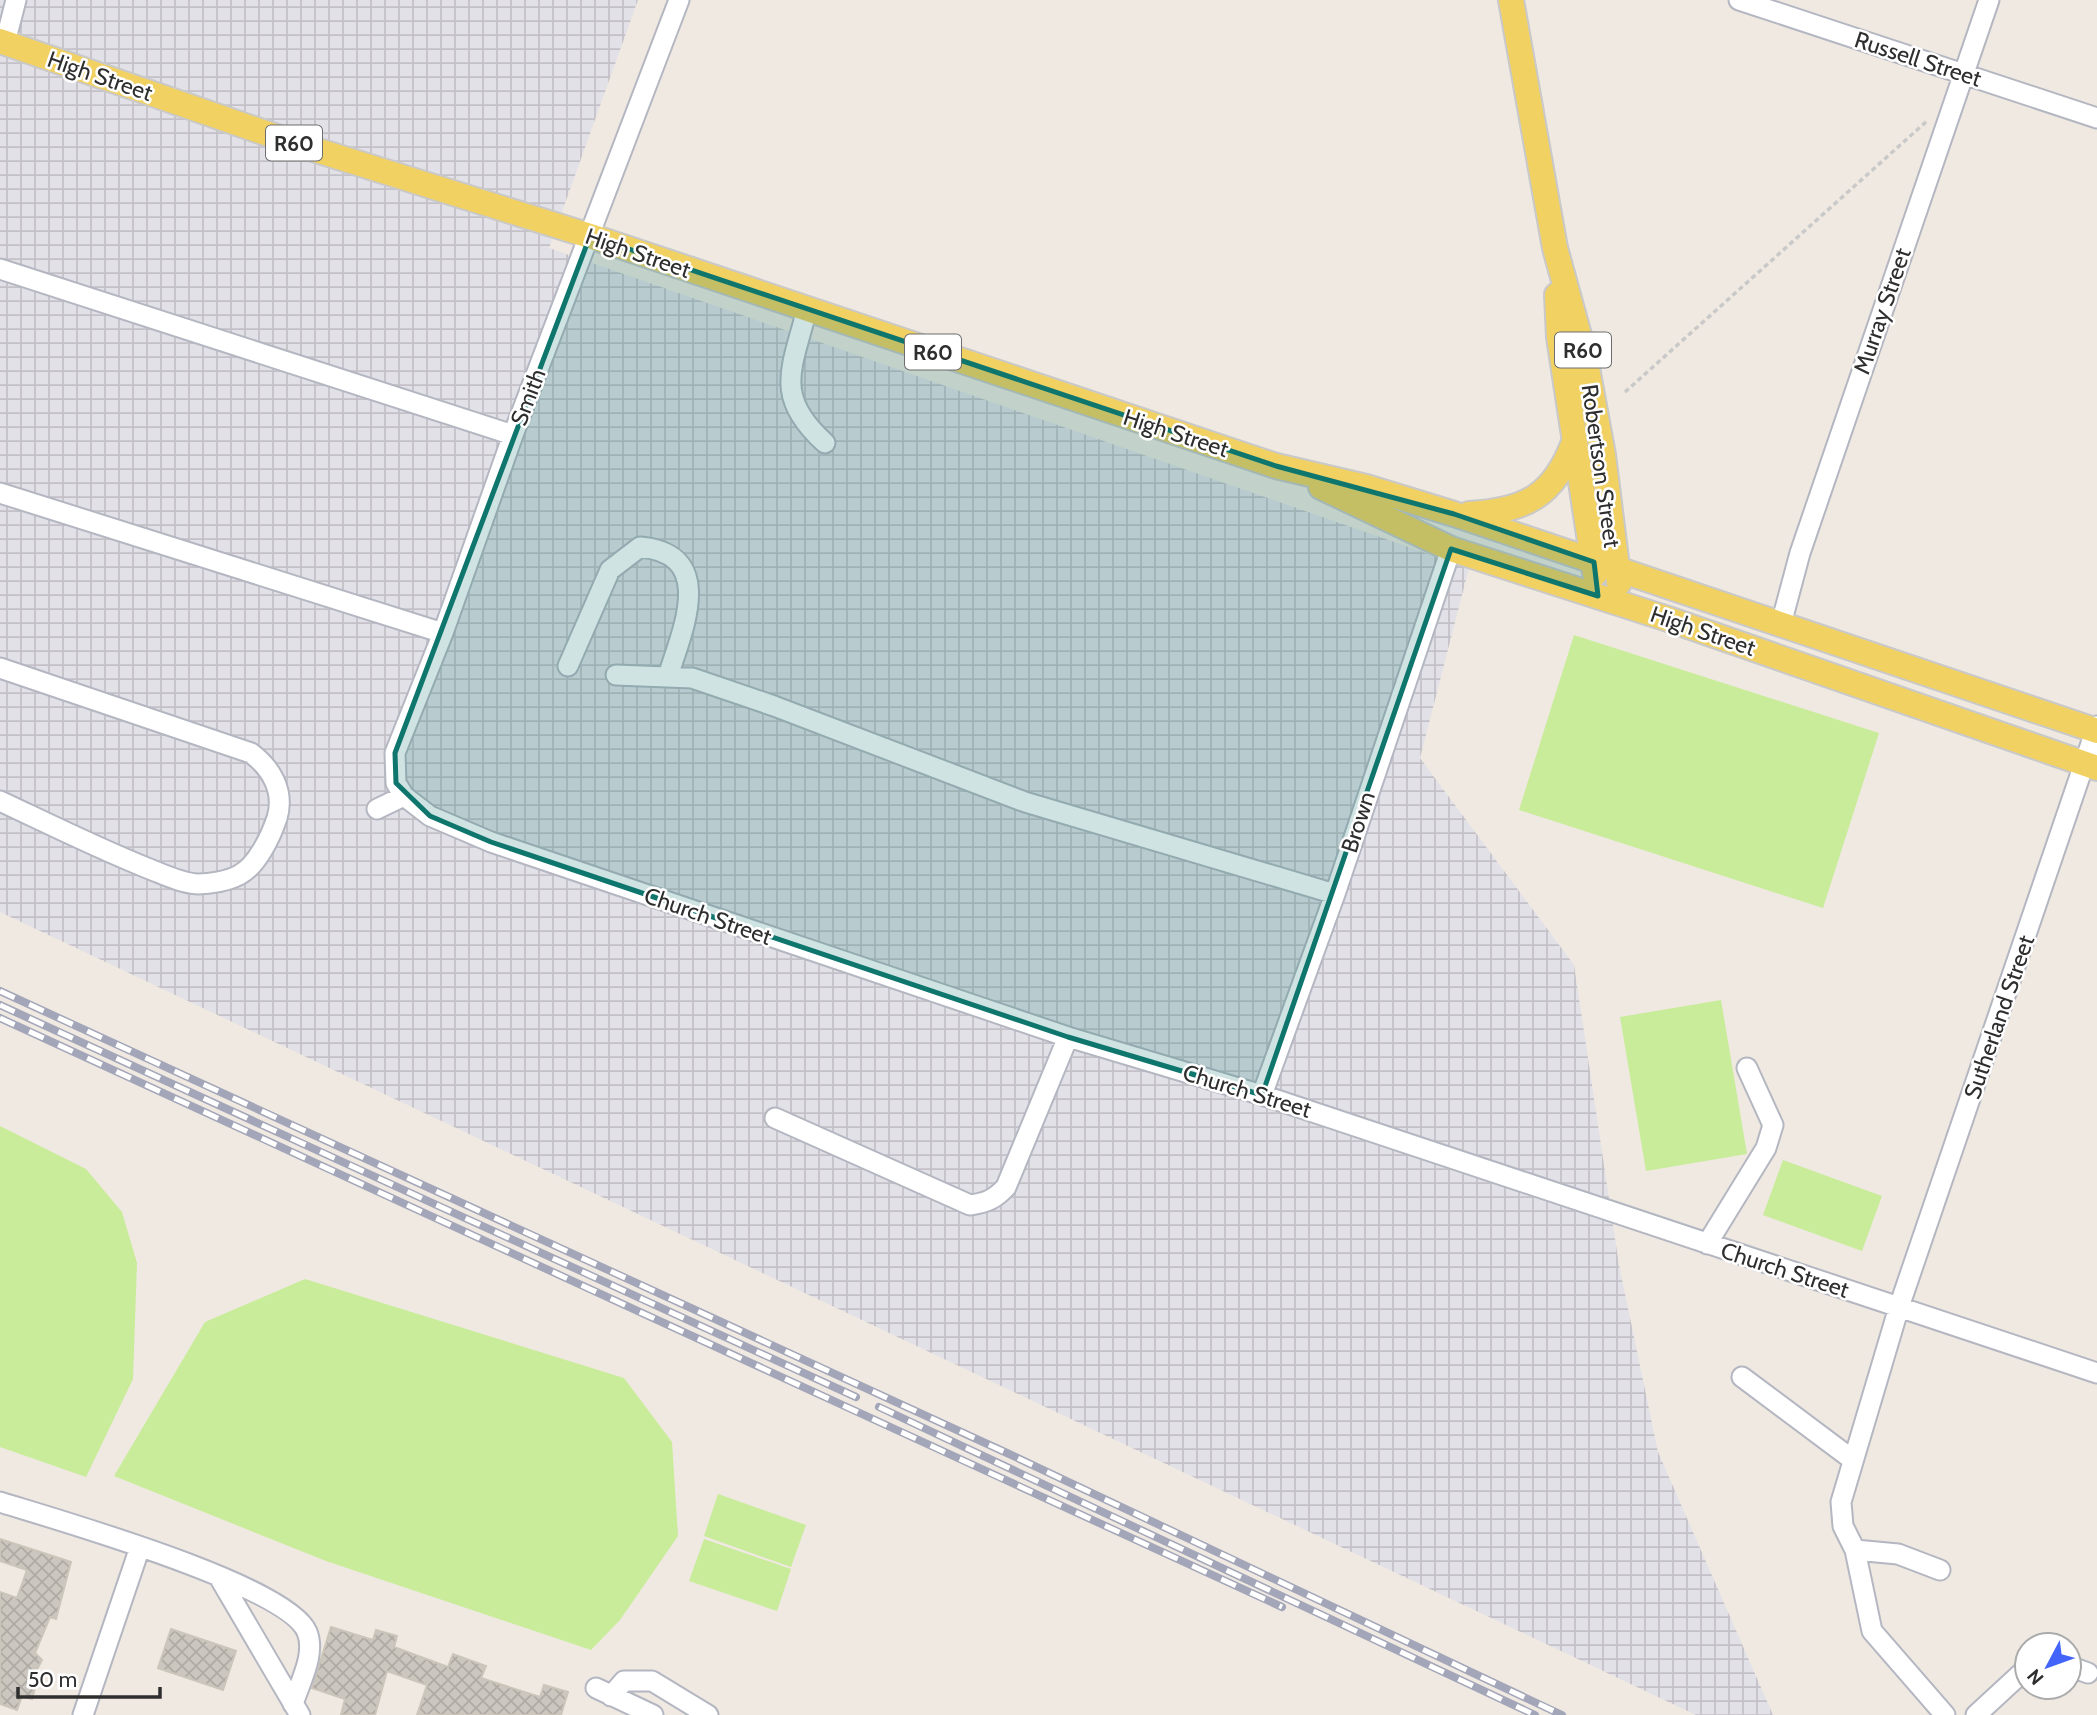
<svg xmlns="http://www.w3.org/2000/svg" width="2097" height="1715" viewBox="0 0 2097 1715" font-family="Cabin,sans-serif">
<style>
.industrial{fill:url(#industrial-grid)}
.pitch{fill:#c9ec9a}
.building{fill:url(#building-cross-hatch);stroke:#cbc5ba;stroke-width:2}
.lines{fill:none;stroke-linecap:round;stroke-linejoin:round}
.minor-casing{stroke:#b4b7c1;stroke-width:23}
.major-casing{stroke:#c9c9c9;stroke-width:28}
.path{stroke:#c9c9c9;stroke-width:3.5;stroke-dasharray:5 3.5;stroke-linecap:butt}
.minor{stroke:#fff;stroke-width:19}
.major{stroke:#f2d163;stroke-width:24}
.rail-casing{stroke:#a3a6b8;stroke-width:8}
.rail{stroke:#fff;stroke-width:5;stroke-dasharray:16;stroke-linecap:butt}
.marked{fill:#0f766e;fill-opacity:0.2;stroke:#0f766e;stroke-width:5;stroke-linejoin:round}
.labels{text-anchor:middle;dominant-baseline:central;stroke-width:5;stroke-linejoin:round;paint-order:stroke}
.shield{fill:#fff;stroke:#6d6d6d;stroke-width:2}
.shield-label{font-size:21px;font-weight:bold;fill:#2e2e2e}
.street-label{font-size:23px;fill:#2e2e2e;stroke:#fff}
</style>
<defs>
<pattern id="industrial-grid" width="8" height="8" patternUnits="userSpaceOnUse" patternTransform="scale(1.75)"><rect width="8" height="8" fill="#e3e1e8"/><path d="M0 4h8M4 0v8" fill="none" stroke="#c3c1c7"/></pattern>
<pattern id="building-cross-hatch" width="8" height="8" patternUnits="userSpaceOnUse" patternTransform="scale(1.75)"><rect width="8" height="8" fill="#cbc7bf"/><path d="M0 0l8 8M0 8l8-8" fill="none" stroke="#afaba4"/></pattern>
</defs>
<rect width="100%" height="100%" fill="#efe9e1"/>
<path class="industrial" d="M0 0H638L549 248 1469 568 1420 758 1574 965 1619 1265 1658 1452 1773 1715H1696L0 912Z"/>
<path class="pitch" d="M1574 635 1879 733 1823 908 1519 810Z
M1721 1000 1747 1154 1646 1171 1620 1017Z
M0 1126 86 1169 122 1212 137 1263 133 1379 86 1477 0 1447Z
M1783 1160 1882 1196 1862 1251 1763 1215Z
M305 1279 624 1378 672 1442 678 1536 620 1620 591 1650 326 1561 114 1476 205 1322Z
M718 1494 806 1525 791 1567 704 1536Z
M704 1539 791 1569 777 1611 689 1581Z"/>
<path class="building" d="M0 1539 71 1562 56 1619 50 1617 35 1653 42 1660 30 1683 35 1688 32 1699 22 1696 17 1710 0 1704V1592L17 1598 27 1570 0 1561Z
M331 1627 373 1640 376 1630 397 1636 394 1647 448 1667 453 1654 486 1666 481 1678 540 1697 544 1685 568 1692 561 1715H417L427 1685 387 1671 375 1715H341L345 1699 312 1688Z
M171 1629 236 1651 223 1690 158 1668Z"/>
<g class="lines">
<g class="minor-casing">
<path id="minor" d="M679 0 513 435 443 633 395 753 396 783 404 796 430 816 491 842 1068 1037 1262 1095 2097 1373
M1739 0 2097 118
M5 43 16 0
M0 269 513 435
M807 309C792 369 773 396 825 443
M0 493 443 633
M1781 624 1800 553 1989 0
M568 666 610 570 640 547C717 554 683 629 668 676
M0 668 251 753C271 768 285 791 277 818 271 836 257 866 239 875 228 881 210 884 198 884 180 883 163 874 147 868 97 848 49 824 0 801
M616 675 692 678 774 706 1025 802 1335 894
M377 809 404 796
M1262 1095 1335 894 1451 549
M775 1118 970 1205C986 1203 995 1199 1006 1187L1068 1037
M1707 1244 1766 1148 1773 1125 1747 1068
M1742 1377 1853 1460
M0 1502C54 1519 288 1585 307 1632 316 1654 300 1682 293 1704
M1855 1550 1898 1554 1940 1570
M219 1577 300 1715
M2069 1666 2088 1673
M596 1688 653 1715
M611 1696 624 1681H652L708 1715
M83 1715 140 1547
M1945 1715 1872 1631 1855 1550 1843 1526 1841 1502 1899 1307 2097 726
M1976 1715 2027 1668"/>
</g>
<g class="major-casing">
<path id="major" d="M1511 0 1555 248 1585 357 1603 455 1619 583
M0 41 300 145 590 236 1276 466 1366 487 1454 514 2097 731
M1557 295 1559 337 1595 574
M1321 487 1451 549 1668 619 2097 768
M1469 514C1525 511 1554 496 1574 442"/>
</g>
<path class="path" d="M1625 392 1927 121"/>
<use href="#minor" class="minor"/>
<use href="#major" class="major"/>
<g class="rail-casing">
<path id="rail" d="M0 991 1007 1453 1562 1715
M0 1005 856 1397
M0 1018 1282 1607
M879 1407 1535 1715"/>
</g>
<use href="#rail" class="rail"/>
</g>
<path class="marked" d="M590 236 1276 466 1454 514 1594 562 1598 596 1451 549 1262 1095 1068 1037 491 842 430 816 396 783 395 753Z"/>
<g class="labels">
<g class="shield">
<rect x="266" y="125.5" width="56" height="35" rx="5"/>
<rect x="1555" y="332.5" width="56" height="35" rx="5"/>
<rect x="905" y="334.5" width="56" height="35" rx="5"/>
</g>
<g class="shield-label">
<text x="294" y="143">R60</text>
<text x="1583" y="350">R60</text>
<text x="933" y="352">R60</text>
</g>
<g class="street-label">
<text transform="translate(1918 59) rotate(18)">Russell Street</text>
<text transform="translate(100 76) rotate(19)">High Street</text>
<text transform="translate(638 253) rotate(19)">High Street</text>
<text transform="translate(1882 311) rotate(-71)">Murray Street</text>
<text transform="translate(528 397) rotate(-69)">Smith</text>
<text transform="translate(1176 433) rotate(18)">High Street</text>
<text transform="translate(1601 466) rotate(82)">Robertson Street</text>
<text transform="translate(1703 631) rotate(19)">High Street</text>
<text transform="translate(1358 822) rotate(-72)">Brown</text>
<text transform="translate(708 916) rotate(19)">Church Street</text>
<text transform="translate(1999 1017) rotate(-71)">Sutherland Street</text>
<text transform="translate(1247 1091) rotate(17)">Church Street</text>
<text transform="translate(1785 1270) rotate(18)">Church Street</text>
</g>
</g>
<g transform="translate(2048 1666) rotate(229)"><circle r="33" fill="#ffffff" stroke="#ababab" stroke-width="2"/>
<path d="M0-5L12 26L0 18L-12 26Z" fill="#4264fb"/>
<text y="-10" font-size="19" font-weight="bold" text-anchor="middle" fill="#2e2e2e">N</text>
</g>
<path d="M18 1687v10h142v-10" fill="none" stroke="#2e2e2e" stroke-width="3.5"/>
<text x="28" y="1687" font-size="21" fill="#2e2e2e" stroke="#ffffff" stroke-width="5" paint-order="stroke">50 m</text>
</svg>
